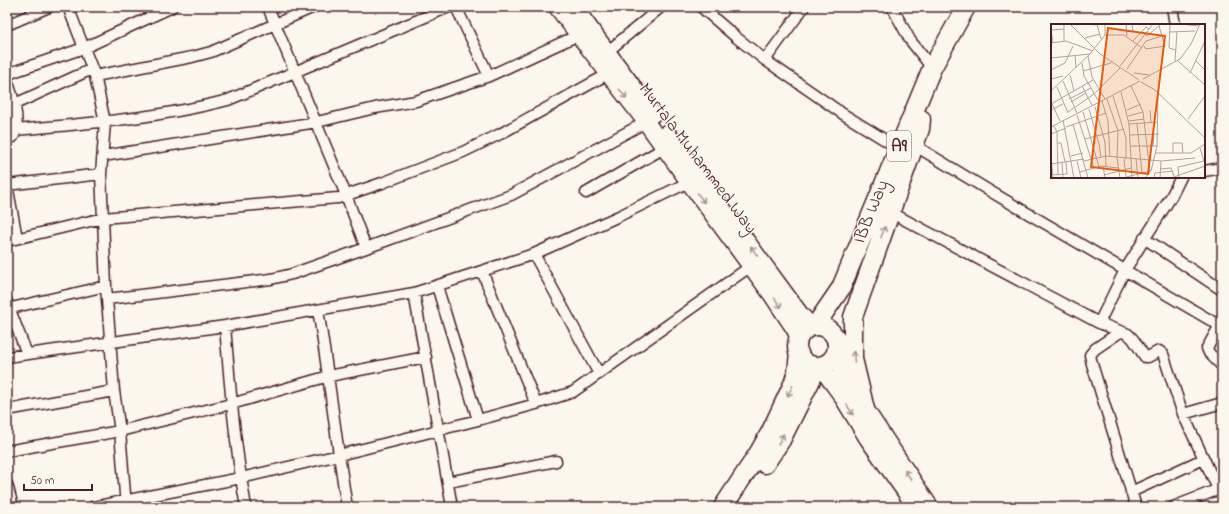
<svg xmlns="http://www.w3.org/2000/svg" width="1229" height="514" viewBox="0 0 1229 514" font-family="'Indie Flower',sans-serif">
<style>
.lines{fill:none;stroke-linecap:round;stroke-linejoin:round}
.street-casing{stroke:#4a1f2b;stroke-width:13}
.primary-casing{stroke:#4a1f2b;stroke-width:19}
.highway-casing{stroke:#4a1f2b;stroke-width:21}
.street{stroke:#fbf7ec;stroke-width:10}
.primary{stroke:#fbf7ec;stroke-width:16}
.highway{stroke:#fbf7ec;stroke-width:18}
.oneway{stroke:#ab9695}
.labels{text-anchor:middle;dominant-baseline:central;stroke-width:3;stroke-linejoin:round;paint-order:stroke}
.shield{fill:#fbf7ec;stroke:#7f6065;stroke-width:1}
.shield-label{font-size:17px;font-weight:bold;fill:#4a1f2b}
.street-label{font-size:18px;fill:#4a1f2b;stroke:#fbf7ec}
.inset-road{fill:none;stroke:#b4a19f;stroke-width:1}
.view{fill:#e8590c;fill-opacity:0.15;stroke:#e8590c;stroke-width:2}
.inset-edge{fill:none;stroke:#4a1f2b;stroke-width:2}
</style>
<rect width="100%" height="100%" fill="#fbf7ec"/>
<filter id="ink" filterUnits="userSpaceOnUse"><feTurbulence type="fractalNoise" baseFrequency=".025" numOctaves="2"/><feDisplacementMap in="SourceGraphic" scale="8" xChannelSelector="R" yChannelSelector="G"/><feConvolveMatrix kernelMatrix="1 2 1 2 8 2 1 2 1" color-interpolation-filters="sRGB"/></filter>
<g filter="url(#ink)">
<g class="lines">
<g class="street-casing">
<path id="street" d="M68 7 95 76 105 122 101 174 106 286 114 391 120 431 126 507
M268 7 346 195 366 248
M456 7 489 76
M701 7 737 38 765 60 843 114 898 148
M892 7 910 40 932 68
M1172 7 1175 25
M7 25 49 7
M607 52 661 7
M765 60 804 7
M7 76 13 72 84 48 172 7
M95 76 192 57 211 52 314 7
M7 80C12 93 22 124 13 137L7 139
M15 104 92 69
M15 130C86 124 159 118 228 100L449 7
M914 145 988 190 1222 327
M103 156 317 122 375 108 416 101 489 76 583 33
M1204 171 1222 168
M7 185 101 174
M7 185 17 238
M586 193 664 148
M890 212 1099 323 1128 334 1133 339 1145 357H1148L1159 351 1163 354 1183 414 1217 487 1221 488
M1144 238 1222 290
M7 241 103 218 338 198 382 183 463 152 500 134 608 74
M534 254 599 374
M482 271 536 404
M437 286 478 420
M414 293 452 507
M107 299 271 279 292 274 366 248 511 195 646 122
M7 302 27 354
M7 309 106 286
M318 310C329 375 336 441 347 507
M1099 323 1125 270 1171 197 1181 177
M1220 325 1207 348 1209 353 1222 366
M225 326C230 387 235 447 246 507
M1120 332 1095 349 1090 355 1092 364 1136 507
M7 357 225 326 414 293 534 254 619 216 689 182
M7 410 114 391
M1183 414 1222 403
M7 451 120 431 231 404 329 376 426 357
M448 482 556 461
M7 484 13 507
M1131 492 1203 459
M93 507 241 478 339 455 478 420 536 404 573 392 751 266
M1173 507 1222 488"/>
</g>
<g class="primary-casing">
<path id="primary" d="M557 7 646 122 689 182 772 295 794 328 799 338
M574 7 653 114
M667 133 800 314 812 327
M836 352 844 377 930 507
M820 366 842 396 868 439 916 507"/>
</g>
<g class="highway-casing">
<path id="highway" d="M815 326 841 288 932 68 966 7
M797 346a20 20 0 1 1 40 0a20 20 0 1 1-40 0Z
M865 409 853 359V317L920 129 921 119
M765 464 781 440 811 380 816 366
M723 507 758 454 770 433 793 384 797 372 799 353"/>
</g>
<use href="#street" class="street"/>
<use href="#primary" class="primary"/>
<use href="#highway" class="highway"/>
</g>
<defs><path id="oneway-shaft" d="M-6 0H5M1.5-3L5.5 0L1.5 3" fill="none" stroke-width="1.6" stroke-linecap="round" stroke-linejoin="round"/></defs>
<g class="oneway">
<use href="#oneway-shaft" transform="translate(623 94) rotate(52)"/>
<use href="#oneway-shaft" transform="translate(701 198) rotate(53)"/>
<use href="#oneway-shaft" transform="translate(883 232) rotate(-70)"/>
<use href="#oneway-shaft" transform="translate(754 251) rotate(-126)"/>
<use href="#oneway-shaft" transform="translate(778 303) rotate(55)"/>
<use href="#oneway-shaft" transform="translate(854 357) rotate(-95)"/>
<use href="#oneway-shaft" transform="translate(790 391) rotate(116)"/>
<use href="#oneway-shaft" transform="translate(850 410) rotate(58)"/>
<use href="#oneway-shaft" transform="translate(781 439) rotate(-61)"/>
<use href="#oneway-shaft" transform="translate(908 475) rotate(-124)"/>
</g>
</g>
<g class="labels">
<rect class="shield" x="887" y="131" width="24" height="30" rx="3"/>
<g class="shield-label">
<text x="899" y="146">A9</text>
</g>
<g class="street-label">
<text transform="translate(697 159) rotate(53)">Murtala Muhammed Way</text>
<text transform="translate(872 212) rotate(-68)">IBB Way</text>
</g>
</g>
<g transform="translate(1051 24)">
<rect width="154" height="154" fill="#fbf7ec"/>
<path class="inset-road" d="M13 0V17M19 0 49 30 88 56M34 0 46 1M46 0 50 15M75 0 76 12M119 0 118 24 125 26M130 0 147 2M75 8 82 7 81 0M119 8 144 7M93 10 96 12 110 0M54 11H73L91 24M34 14 49 10M82 17 95 3 98 5M0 19 15 17 42 27M2 19 0 6 13 5M93 22 95 25 114 22 108 2M24 31 25 44M37 32 41 53 54 75M0 34 39 30M124 37 126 8M127 37 154 61M145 37 154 46M31 39 33 52 48 78M69 42 102 0M76 45 95 17 111 12M0 46 14 39 22 22M32 47 60 39M83 49 98 51M139 49 154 17M19 51 23 67M0 55 12 52M92 55 129 35 140 20 149 0M12 57 26 89M90 58 104 66 154 114M31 62 41 81M80 62 92 88 99 148 94 154M6 63 17 89M0 67 39 30 54 11V0M70 68 78 100 81 154M62 72 75 114V135M18 75 40 64M56 75 67 107 66 134 69 154M51 77 57 97 59 133M0 78 9 97M20 78 35 69M0 80 42 56M44 83 54 118 55 143M38 85 48 120 50 133M0 86 12 80M76 86 90 80M99 86 100 99M17 88 43 70 69 44M32 88 48 143M26 91 43 144M77 92 92 88M137 95 154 72M12 96 23 154M78 97 93 95M22 100 37 154M78 100 107 98M86 100 91 149M3 102 6 108 7 151M0 103 89 57M15 103 55 89M0 110 15 104M79 111 108 110M34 115 73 105M6 119H10L14 138M79 122H106L107 69M102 122 103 110M105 129H140L154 120M122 129V119H131L132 129M0 131 2 154M20 132 32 129M73 135 75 152M85 135 87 154M26 137 30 154M33 137 55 132 110 137 144 134M11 138 12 154M0 140 33 135M52 142 54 154M109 145 120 144 123 152M29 148 50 142 67 144M0 151 16 150 15 138M53 151 80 144M71 154 100 147 106 122M103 154 104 149 122 147M109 154 110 137M120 154 154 142M128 154 127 143 153 137 149 124"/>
<path class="view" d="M57 4 114 12 97 150 40 143Z"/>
<rect width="154" height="154" class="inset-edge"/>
</g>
<rect width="1229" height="514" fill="none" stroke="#fbf7ec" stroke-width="24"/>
<rect x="12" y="12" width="1205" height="490" fill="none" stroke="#4a1f2b" stroke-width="1.5" filter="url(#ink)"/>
<path d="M24 484v6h68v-6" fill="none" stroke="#4a1f2b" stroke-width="2"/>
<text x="30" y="484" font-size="12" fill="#4a1f2b" stroke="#fbf7ec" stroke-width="3" paint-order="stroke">50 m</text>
</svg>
